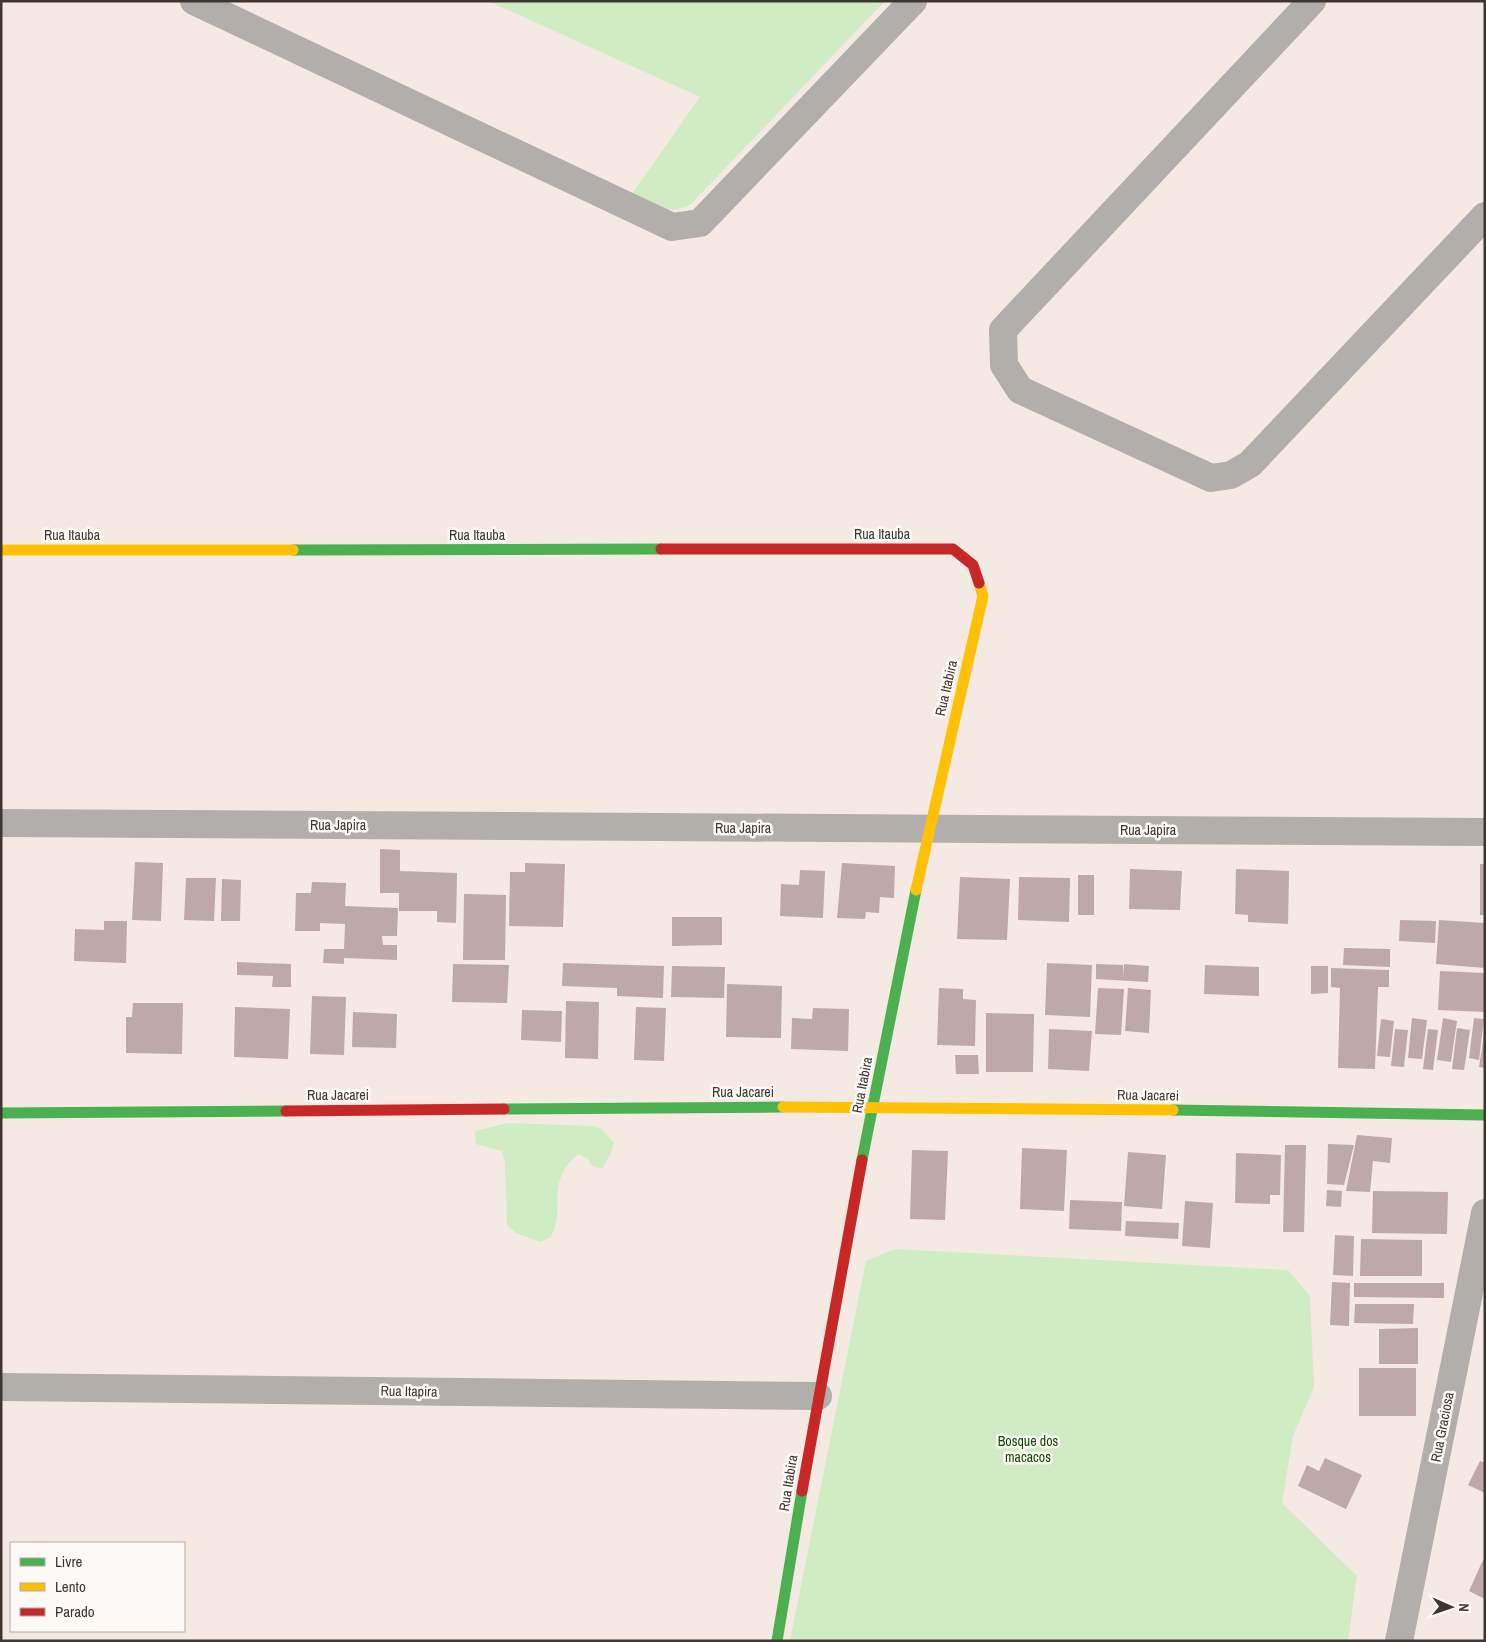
<svg xmlns="http://www.w3.org/2000/svg" width="1486" height="1642" viewBox="0 0 1486 1642" font-family="'Archivo Narrow',sans-serif">
<style>
.green{fill:#d0ecc2}
.building{fill:#bfa9a4}
.lines{fill:none;stroke-linecap:round;stroke-linejoin:round}
.street{stroke:#b2aeab;stroke-width:28}
.fast{stroke:#4caf50;stroke-width:11}
.slow{stroke:#ffc107;stroke-width:11}
.jam{stroke:#c62828;stroke-width:11}
.labels{text-anchor:middle;dominant-baseline:central;stroke-width:5;stroke-linejoin:round;paint-order:stroke}
.street-label{font-size:14px;fill:#3e3631;stroke:#fdf9f6}
.park-label{font-size:14px;fill:#114d03;stroke:#fdf9f6}
</style>
<rect width="100%" height="100%" fill="#f5eae3"/>
<path class="green" d="M488 1H885L690 205C664 215 654 208 629 198L700 97Z
M508 1123 593 1126 602 1129 614 1143 610 1155 602 1169 592 1166 588 1159 578 1154C544 1184 567 1206 551 1237L540 1242 516 1233 507 1225 505 1163 502 1151 476 1144 475 1131Z
M895 1249 1288 1270 1310 1296 1314 1387 1293 1436 1282 1503 1357 1576 1348 1641H790L866 1261Z"/>
<path class="building" d="M380 849 400 850V871L457 873 456 923 437 922V911H399V893H380Z
M135 862 163 863 161 921 132 920Z
M525 863 565 864 563 927 509 926 510 872H525Z
M842 863 895 866 894 898 880 897 879 913 866 912 865 919 837 918Z
M1480 864H1485V915H1480Z
M1130 869 1182 871 1180 910 1129 909Z
M1236 869 1289 871 1288 924 1248 922V915L1235 914Z
M800 870 825 871 823 918 780 916 781 884 799 885Z
M1078 875H1094V915H1078Z
M960 877 1010 879 1007 940 957 939Z
M1019 877 1070 878 1069 922 1018 920Z
M186 878H216L214 921 184 920Z
M222 879 241 880 240 921H221Z
M312 882 346 883 345 906 398 908 397 936H382L383 945H397V960L344 958V964L323 963 324 949H344L345 924 320 923V931H295L296 893H311Z
M464 894 506 895 505 960H463Z
M672 917H722V945L672 946Z
M1400 920 1436 921 1435 943 1399 941Z
M1439 920 1485 923V968L1436 964Z
M104 921H127L126 963 74 961 75 929 104 930Z
M1344 948 1390 949V967L1343 965Z
M237 962 291 964V987H272L273 976 237 975Z
M563 963 664 966 663 998 617 996V988L562 986Z
M1047 963 1092 965 1090 1017 1045 1015Z
M453 964 509 965 507 1003 452 1002Z
M1096 964 1123 965V978L1124 964 1149 966 1148 982 1096 979Z
M1205 965 1259 967V996L1204 994Z
M672 966 725 967 724 998 671 997Z
M1311 966H1328V993L1311 994Z
M1331 968 1389 970V987H1378L1375 1069 1338 1068 1340 988 1331 987Z
M1440 971 1485 973V1012L1438 1010Z
M727 984 782 986 781 1038 726 1037Z
M939 988 963 989V999L976 1000 975 1046 937 1045Z
M1098 988 1124 989 1121 1035 1095 1034Z
M1128 988 1151 990 1149 1033 1125 1031Z
M312 996 346 997 344 1055 310 1054Z
M566 1001 599 1002 598 1059 565 1058Z
M133 1003H183L182 1054 126 1053V1017H132Z
M235 1007 290 1009 288 1059 234 1057Z
M636 1007 666 1008 664 1061 634 1060Z
M813 1008 849 1009 848 1051 791 1049 792 1018 812 1019Z
M522 1010 562 1011 561 1042 521 1040Z
M353 1012 397 1014 396 1048 352 1047Z
M986 1013 1034 1014 1033 1072H986Z
M1412 1018 1427 1020 1422 1059 1408 1058Z
M1443 1018 1457 1021 1451 1062 1437 1060Z
M1474 1018 1484 1019 1479 1060 1469 1058Z
M1381 1019 1394 1021 1390 1057 1377 1056Z
M1457 1028 1470 1030 1464 1070 1452 1069Z
M1049 1029 1092 1031 1089 1071 1048 1069Z
M1395 1029 1408 1030 1404 1067 1391 1066Z
M1428 1029 1438 1030 1433 1070 1423 1069Z
M1484 1035H1485V1068L1479 1067Z
M955 1055H978L979 1074H956Z
M1357 1135 1392 1138 1390 1163 1373 1161 1370 1192 1346 1191Z
M1328 1144 1354 1145 1344 1185 1327 1184Z
M1285 1145H1306L1304 1232H1283Z
M1022 1148 1067 1150 1064 1211 1020 1209Z
M912 1150 948 1151 945 1220 910 1219Z
M1128 1152 1166 1155 1162 1209 1124 1206Z
M1236 1153 1281 1155 1280 1195H1270V1204L1235 1203Z
M1327 1190 1342 1191 1341 1207 1326 1206Z
M1373 1191 1448 1192 1447 1234 1372 1233Z
M1070 1200 1122 1202 1121 1231 1069 1229Z
M1185 1201 1213 1203 1210 1248 1182 1246Z
M1126 1221 1179 1223 1178 1239 1125 1236Z
M1335 1235 1354 1236 1353 1276 1333 1275Z
M1361 1239 1422 1240V1276H1360Z
M1332 1282 1350 1283 1349 1326 1330 1325Z
M1354 1283H1444V1298L1354 1297Z
M1355 1304H1414L1413 1324 1354 1323Z
M1418 1328V1364H1379V1329Z
M1359 1368H1416V1416H1359Z
M1325 1458 1362 1475 1346 1509 1298 1486 1307 1465 1319 1471Z
M1480 1461 1485 1463V1493L1468 1485Z
M1483 1560 1485 1561V1599L1469 1591Z"/>
<g class="lines">
<path class="street" d="M194 1 672 227 700 223 913 1
M1312 1 1003 330 1004 365 1020 390 1211 478 1231 475 1250 464 1485 216
M1 823 1485 832
M1 1387 818 1396
M1399 1641 1485 1213"/>
<path class="fast" d="M293 550 661 549
M504 1109 783 1107
M1173 1110 1485 1115
M1 1113 286 1111
M862 1160 916 890
M777 1641 802 1491"/>
<path class="slow" d="M1 550H293
M916 890 983 596 979 583
M783 1107 1173 1110"/>
<path class="jam" d="M661 549H953L973 565 979 583
M286 1111 504 1109
M802 1491 862 1160"/>
</g>
<g class="labels">
<g class="street-label">
<text x="882" y="534">Rua Itauba</text>
<text x="72" y="535">Rua Itauba</text>
<text x="477" y="535">Rua Itauba</text>
<text transform="translate(946 688) rotate(-77)">Rua Itabira</text>
<text x="338" y="825">Rua Japira</text>
<text x="743" y="828">Rua Japira</text>
<text x="1148" y="830">Rua Japira</text>
<text transform="translate(862 1085) rotate(-79)">Rua Itabira</text>
<text x="743" y="1092">Rua Jacarei</text>
<text x="338" y="1095">Rua Jacarei</text>
<text transform="translate(1148 1095) rotate(1)">Rua Jacarei</text>
<text transform="translate(409 1391) rotate(1)">Rua Itapira</text>
<text transform="translate(1442 1427) rotate(-79)">Rua Graciosa</text>
<text transform="translate(788 1483) rotate(-81)">Rua Itabira</text>
</g>
<g class="park-label">
<text x="1028" y="1441">Bosque dos<tspan x="1028" dy="16">macacos</tspan></text>
</g>
</g>
<rect width="1486" height="1642" fill="none" stroke="#3e3631" stroke-width="5"/>
<rect x="10" y="1542" width="175" height="90" fill="#fdf9f6" stroke="#b1aba7"/>
<rect x="20" y="1558" width="25" height="8" fill="#4caf50" stroke="#b1aba7"/>
<text x="55" y="1567" font-size="15" fill="#3e3631">Livre</text>
<rect x="20" y="1583" width="25" height="8" fill="#ffc107" stroke="#b1aba7"/>
<text x="55" y="1592" font-size="15" fill="#3e3631">Lento</text>
<rect x="20" y="1608" width="25" height="8" fill="#c62828" stroke="#b1aba7"/>
<text x="55" y="1617" font-size="15" fill="#3e3631">Parado</text>
<g transform="translate(1451 1607) rotate(92)" stroke="#fdf9f6" stroke-width="4" paint-order="stroke">
<path d="M0-4L9 19L0 12L-9 19Z" fill="#3e3631"/>
<text y="-8" font-size="14" font-weight="bold" text-anchor="middle" fill="#3e3631">N</text>
</g>
</svg>
